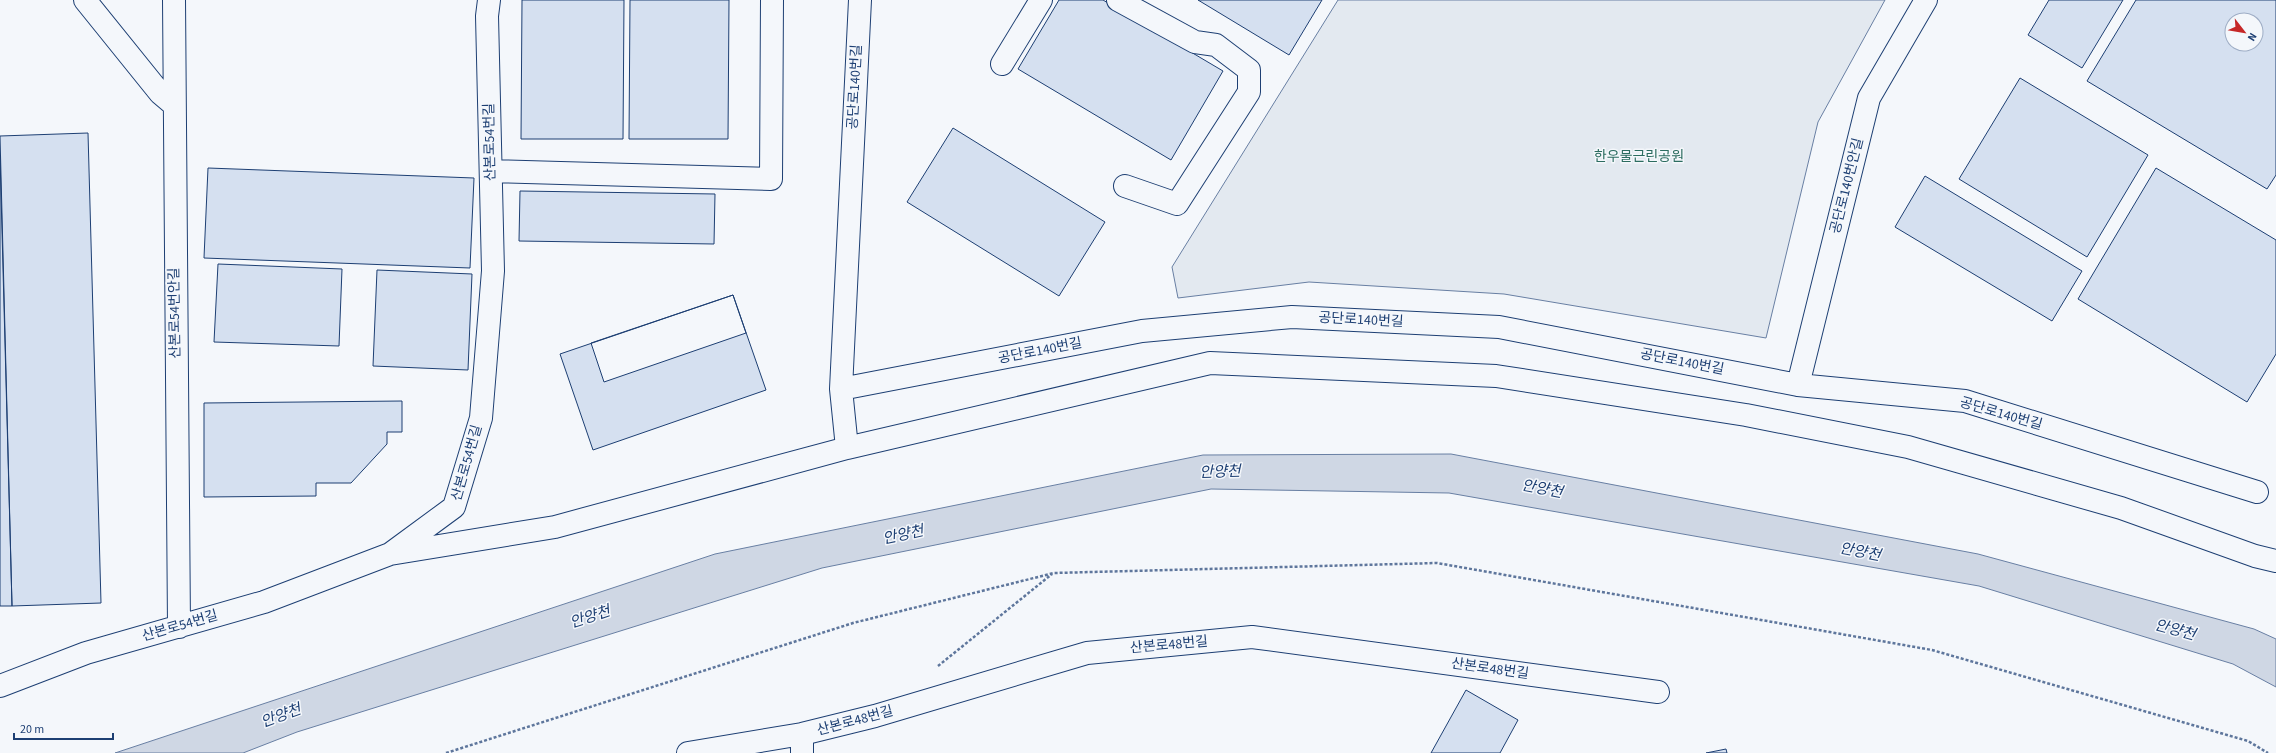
<svg xmlns="http://www.w3.org/2000/svg" width="2276" height="753" viewBox="0 0 2276 753" font-family="'Source Sans 3','Noto Sans KR',sans-serif">
<style>
.green{fill:#e3e9f0;stroke:#687fa3}
.water{fill:#cfd7e4;stroke:#687fa3}
.building{fill:#d5e0f0;stroke:#1d3f73;fill-rule:evenodd}
.lines{fill:none;stroke-linecap:round;stroke-linejoin:round}
.minor-casing{stroke:#1d3f73;stroke-width:24}
.path{stroke:#5e769c;stroke-width:2.5;stroke-dasharray:3 2;stroke-linecap:butt}
.minor{stroke:#f4f7fb;stroke-width:22}
.labels{text-anchor:middle;dominant-baseline:central;stroke-width:3;stroke-linejoin:round;paint-order:stroke}
.street-label{font-size:14px;fill:#1d3f73;stroke:#f4f7fb}
.park-label{font-size:14px;fill:#2c6c60;stroke:#f4f7fb}
.water-label{font-size:15px;font-style:italic;fill:#1d3f73;stroke:#f4f7fb}
</style>
<rect width="100%" height="100%" fill="#f4f7fb"/>
<path class="green" d="M1338 0H1885L1818 122 1766 338 1504 294 1309 282 1178 298 1172 267Z"/>
<path class="water" d="M1451 454 1978 554 2254 629 2276 639V687L2233 664 1979 586 1449 493 1211 489 822 568 297 732 243 753H115L715 554 1203 455Z"/>
<path class="building" d="M522 0H624L623 139H521Z
M630 0H729L728 139H629Z
M1059 0H1103L1223 71 1171 160 1018 69Z
M1198 0H1322L1289 55Z
M2049 0H2123L2082 68 2028 35Z
M2136 0H2276V175L2267 189 2087 81ZM2232 20H2256V44H2232Z
M2020 78 2148 155 2087 257 1959 179Z
M953 128 1105 222 1059 296 907 202Z
M88 133 101 603 12 606 0 136Z
M0 156 12 606H0Z
M208 168 474 178 470 268 204 258Z
M2156 168 2276 240V354L2247 402 2078 299Z
M1925 176 2082 271 2052 321 1895 227Z
M520 191 715 194 714 244 519 241Z
M218 264 342 269 339 346 214 342Z
M377 270 472 274 468 370 373 366Z
M733 295 746 333 604 382 591 343Z
M733 295 766 390 593 450 560 354Z
M402 401V432H387V444L351 483H316V496L204 497V403Z
M1466 690 1518 720 1500 753H1431Z
M1726 749 1727 753H1706Z"/>
<g class="lines">
<g class="minor-casing">
<path id="minor" d="M85 0 160 93 173 104
M174 0 179 627
M860 0 841 389 1142 331 1292 317 1499 327 1798 385 1965 401 2257 492
M1118 0 1195 42 1216 45 1249 70V92L1177 204 1125 186
M1002 64 1041 0
M491 171 771 179 772 0
M1798 385 1869 98 1926 0
M841 389 847 448
M390 554 555 527 847 448 1210 363 1496 376 1746 415 1908 447 2121 508 2255 556 2276 561
M0 686 86 653 264 602 390 554 454 507 481 418 493 271 487 16 489 0
M688 753 802 734 875 716 1087 653 1252 637 1658 692
M802 753V734"/>
</g>
<path class="path" d="M938 666 1052 574
M446 753 853 623 1054 573 1437 563 1932 650 2248 741 2268 753"/>
<use href="#minor" class="minor"/>
</g>
<g class="labels">
<g class="street-label">
<text transform="translate(855 87) rotate(-87)">공단로140번길</text>
<text transform="translate(490 142) rotate(-91)">산본로54번길</text>
<text transform="translate(1847 186) rotate(-76)">공단로140번안길</text>
<text transform="translate(175 313) rotate(-91)">산본로54번안길</text>
<text transform="translate(1361 320) rotate(3)">공단로140번길</text>
<text transform="translate(1040 351) rotate(-11)">공단로140번길</text>
<text transform="translate(1682 362) rotate(11)">공단로140번길</text>
<text transform="translate(2001 414) rotate(16)">공단로140번길</text>
<text transform="translate(467 463) rotate(-74)">산본로54번길</text>
<text transform="translate(180 626) rotate(-16)">산본로54번길</text>
<text transform="translate(1169 645) rotate(-5)">산본로48번길</text>
<text transform="translate(1490 669) rotate(8)">산본로48번길</text>
<text transform="translate(855 721) rotate(-15)">산본로48번길</text>
</g>
<g class="park-label">
<text x="1639" y="157">한우물근린공원</text>
</g>
<g class="water-label">
<text transform="translate(1220 472) rotate(-2)">안양천</text>
<text transform="translate(1542 489) rotate(11)">안양천</text>
<text transform="translate(903 535) rotate(-12)">안양천</text>
<text transform="translate(1860 552) rotate(11)">안양천</text>
<text transform="translate(590 617) rotate(-18)">안양천</text>
<text transform="translate(2175 630) rotate(15)">안양천</text>
<text transform="translate(281 716) rotate(-20)">안양천</text>
</g>
</g>
<g transform="translate(2244 32) rotate(121)"><circle r="19" fill="#f4f7fb" stroke="#9eadc5"/>
<path d="M0-3L7 15L0 10L-7 15Z" fill="#c62828"/>
<text y="-6" font-size="11" font-weight="bold" text-anchor="middle" fill="#1d3f73">N</text>
</g>
<path d="M14 733v6h99v-6" fill="none" stroke="#1d3f73" stroke-width="2"/>
<text x="20" y="733" font-size="12" fill="#1d3f73" stroke="#f4f7fb" stroke-width="3" paint-order="stroke">20 m</text>
</svg>
